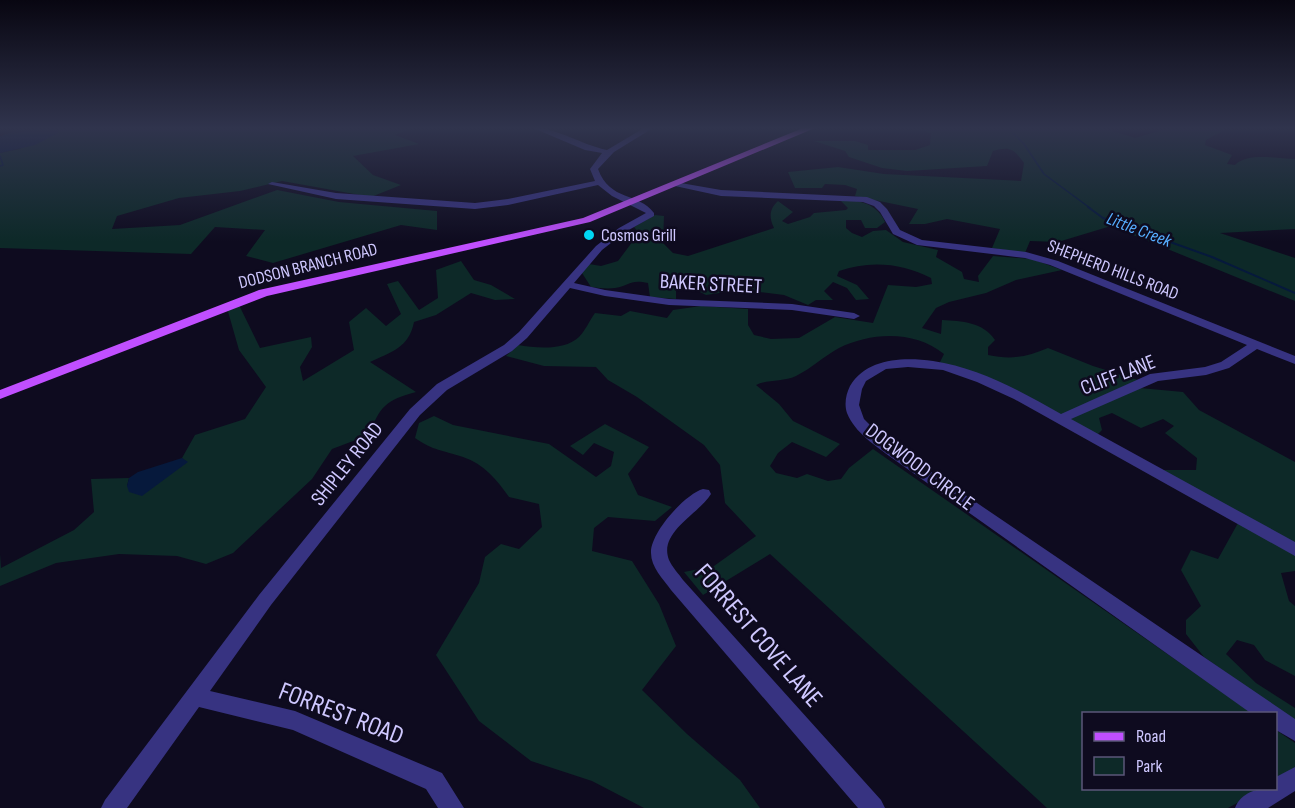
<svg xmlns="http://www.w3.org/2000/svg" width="1295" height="808" viewBox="0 0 1295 808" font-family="'Sofia Sans Condensed',sans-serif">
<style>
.green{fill:#0d2928}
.water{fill:#06193c}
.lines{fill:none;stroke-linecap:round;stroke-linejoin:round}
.stream-far1{stroke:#06193c;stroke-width:1.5}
.stream{stroke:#06193c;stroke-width:2}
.minor{fill:#373381;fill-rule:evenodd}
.major{fill:#c04fff;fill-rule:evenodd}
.poi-dot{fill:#00d6f3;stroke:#0e0b1f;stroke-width:2}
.labels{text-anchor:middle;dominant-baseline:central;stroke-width:5;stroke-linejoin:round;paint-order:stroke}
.far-water-label{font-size:18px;font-style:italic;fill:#56aeff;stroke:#0e0b1f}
.far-poi-label{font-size:18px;fill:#cfc8ff;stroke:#0e0b1f;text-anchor:start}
.far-street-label{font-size:18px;fill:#cfc8ff;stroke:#0e0b1f}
.street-label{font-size:21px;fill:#cfc8ff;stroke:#0e0b1f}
.near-street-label{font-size:26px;fill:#cfc8ff;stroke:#0e0b1f}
</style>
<rect width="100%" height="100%" fill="#0e0b1f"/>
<path class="green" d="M57 128H413L395 135 419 144 353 156 373 175 401 185 371 197 282 181 240 191 179 198 117 216 112 229 180 225 277 190 339 202 437 211V230L401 225 273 263 246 256 265 230 215 227 191 254 0 248V153L19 149 58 130Z
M908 128H1104L1135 138 1168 128H1228L1206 140 1205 145 1232 155 1227 164 1235 165C1248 152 1278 159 1295 159V229L1220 233 1295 258V301L1111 226 1058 242 1030 241 1025 253 992 248 1000 229 947 219 925 224H909L918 209 855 196 857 189 845 185 825 184 822 188H795L788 172 838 167 884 174 1021 181 1024 163C1014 149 1010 146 993 151L987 166 907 171 882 168 849 157 845 151 814 141H855L868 145V150H915L930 145 931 133Z
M839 199C858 200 877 203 885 222L877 228H865L861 220H846V228L852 233 862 237 873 231 886 230 903 242 938 250 936 257 962 272 964 279 979 282 978 276 993 256 1032 259 1062 270 1016 280 986 293 949 302 936 308 922 328 941 334 942 320C962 321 983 322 995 340L988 347V355C1011 360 1027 357 1048 348L1093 366 1138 380 1059 416 939 364 944 354C915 330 871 332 839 348 824 356 812 368 796 376 783 382 769 379 756 385L779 404 793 421 840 444 826 457 792 442 778 453 770 466 776 473 797 478 807 474 828 481 841 479 849 468 873 449 1252 713 1084 714V788L1263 789 1228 808H1047L770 554 703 595 684 572 714 566 756 536 725 503 720 465 704 445 637 397 608 380 596 367 544 366 506 356 518 345C536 348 564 351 579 337 585 331 590 320 595 313L621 316 630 311 667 318 673 310 701 306 748 309V325L754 335 771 339 799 338 835 317 873 323 888 285 916 287 932 284 931 278C903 263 869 260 839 271L837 276 857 285 869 299 856 300 847 288 833 282 824 291 833 300H816L808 305 784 295 759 292 733 291 706 295 694 289 676 290V299L650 297 648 283C629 279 630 286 615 288 607 289 599 288 591 287L582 273 589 264 601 266 618 261 639 233 634 227 655 215 664 216 663 243 673 253 688 256 774 228C769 218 769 209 778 201L793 212 782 221 788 224 810 217 814 213 846 210 848 208Z
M461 261 474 280 491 285 515 299 495 300 471 293 436 315 414 322C409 348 391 352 370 362L416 392C386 400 380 406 369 435L332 449 312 479 233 553 206 564 177 556 119 554 56 563 0 586V554L1 568 74 530 94 512 91 479 129 478 127 486 179 468 187 462 182 458 195 435 245 419 266 387 239 350 227 308 239 305 260 348 311 337 312 347 300 367 303 381 354 350 349 322 366 308 386 326 401 314 387 284 398 281 419 310 438 298 436 270Z
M1140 388 1183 392 1199 410 1295 462V545L1158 470H1196L1197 458 1165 433 1174 426 1163 419 1141 428 1112 413 1099 418 1102 430 1097 435 1068 418Z
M434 416 453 425 549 444 596 477 611 466 614 452 594 443 583 455 570 446 605 424 649 447 628 474 638 495 672 507 655 521 608 517 594 528 592 551 632 561 659 604 676 646 642 690 687 734 740 780 760 808H644L592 781 531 761 479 721 436 655 479 583 485 557 501 544 519 549 542 527 539 504 509 497C497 480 484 464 463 457 442 450 434 451 415 438L419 423Z
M1238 523 1295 555V571L1281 573 1289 601 1295 606V676L1265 660 1254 645 1237 640 1226 654 1256 683 1295 708V721L1204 657 1186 634V620L1201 606 1181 570 1191 550 1218 559Z
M1276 730 1295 743V767L1276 781Z"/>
<path class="water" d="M37 128H57L58 133 35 145 0 153V137Z
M182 458 188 462 142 496 129 492 127 486 129 478 138 472Z"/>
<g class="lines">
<path class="stream-far1" d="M1008 128 1024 144 1044 174 1090 208
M0 137 27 128
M0 156 3 165 0 166"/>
<path class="stream" d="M1088 207 1103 218 1212 257 1295 293"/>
<path class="minor" d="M533 128C558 128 582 145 607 150L644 128H653L614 152 598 169C610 202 639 192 654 213V216L625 232 602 250 574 283 605 290 669 299 792 304 854 313 860 316 854 319 792 310 669 305 605 296 570 288 527 338 512 351 447 390 420 415 271 605 210 691 295 711 442 773 464 808H438L426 789 293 730 199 707 127 808H101L105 800 259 595 410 409 437 384 504 345 519 332 596 246 619 228 646 213 612 196 598 185 508 205 475 209 336 199 268 184 272 182 336 193 475 203 508 199 595 181 590 169 602 153 585 150Z
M675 182 721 190 867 197 880 202 887 209 900 230 922 240 1026 252 1058 261 1295 356V364L1257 349 1229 368 1206 375 1158 381 1071 419 1295 542V556L1014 399 977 382 943 370 908 367 886 369 866 381 862 389 859 405 864 419 879 434 902 452 1295 719V741L1276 730V714H1252L892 458C876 446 855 433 847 413 844 404 846 394 850 386 867 358 903 357 933 361 979 368 1021 391 1061 414L1150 374 1205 367 1221 362 1247 345 1050 265 1025 258 917 245 893 234 880 212 874 206 863 202 721 196 675 186Z
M703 489 709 490 711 494C699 514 658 532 669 560 672 567 679 574 683 580L881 800 885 808H858L671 590C663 579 651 567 651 553 650 533 685 494 703 489Z
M1295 767V791L1268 808H1235C1242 791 1259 788 1276 788V777Z"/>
<path class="major" d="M803 128H815L590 222 267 296 0 399V390L259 290 583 218Z"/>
</g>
<linearGradient id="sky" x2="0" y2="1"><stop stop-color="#080611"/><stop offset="0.53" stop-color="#30344d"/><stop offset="1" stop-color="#30344d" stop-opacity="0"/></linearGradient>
<rect width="1295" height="242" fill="url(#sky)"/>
<circle class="poi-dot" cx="589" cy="235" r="6"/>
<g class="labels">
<g class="far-water-label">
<text transform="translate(1139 230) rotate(21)">Little Creek</text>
</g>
<g class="far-poi-label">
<text x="601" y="235">Cosmos Grill</text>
</g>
<g class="far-street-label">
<text transform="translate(308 266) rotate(-14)">DODSON BRANCH ROAD</text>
<text transform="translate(1113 270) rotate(21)">SHEPHERD HILLS ROAD</text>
</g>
<g class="street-label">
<text transform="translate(711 284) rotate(3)">BAKER STREET</text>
<text transform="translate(1118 375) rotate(-21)">CLIFF LANE</text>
<text transform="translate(347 464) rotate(-51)">SHIPLEY ROAD</text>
<text transform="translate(920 467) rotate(37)">DOGWOOD CIRCLE</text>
</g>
<g class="near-street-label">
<text transform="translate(758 636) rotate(49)">FORREST COVE LANE</text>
<text transform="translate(341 714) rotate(21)">FORREST ROAD</text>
</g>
</g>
<rect x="1082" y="712" width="195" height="78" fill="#0e0b1f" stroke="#5b5779" stroke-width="1.5"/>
<rect x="1094" y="732" width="30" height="9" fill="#c04fff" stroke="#5b5779" stroke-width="1.5"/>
<text x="1136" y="742" font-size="18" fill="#cfc8ff">Road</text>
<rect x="1094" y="757" width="30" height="18" fill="#0d2928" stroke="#5b5779" stroke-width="1.5"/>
<text x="1136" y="772" font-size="18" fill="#cfc8ff">Park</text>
</svg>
